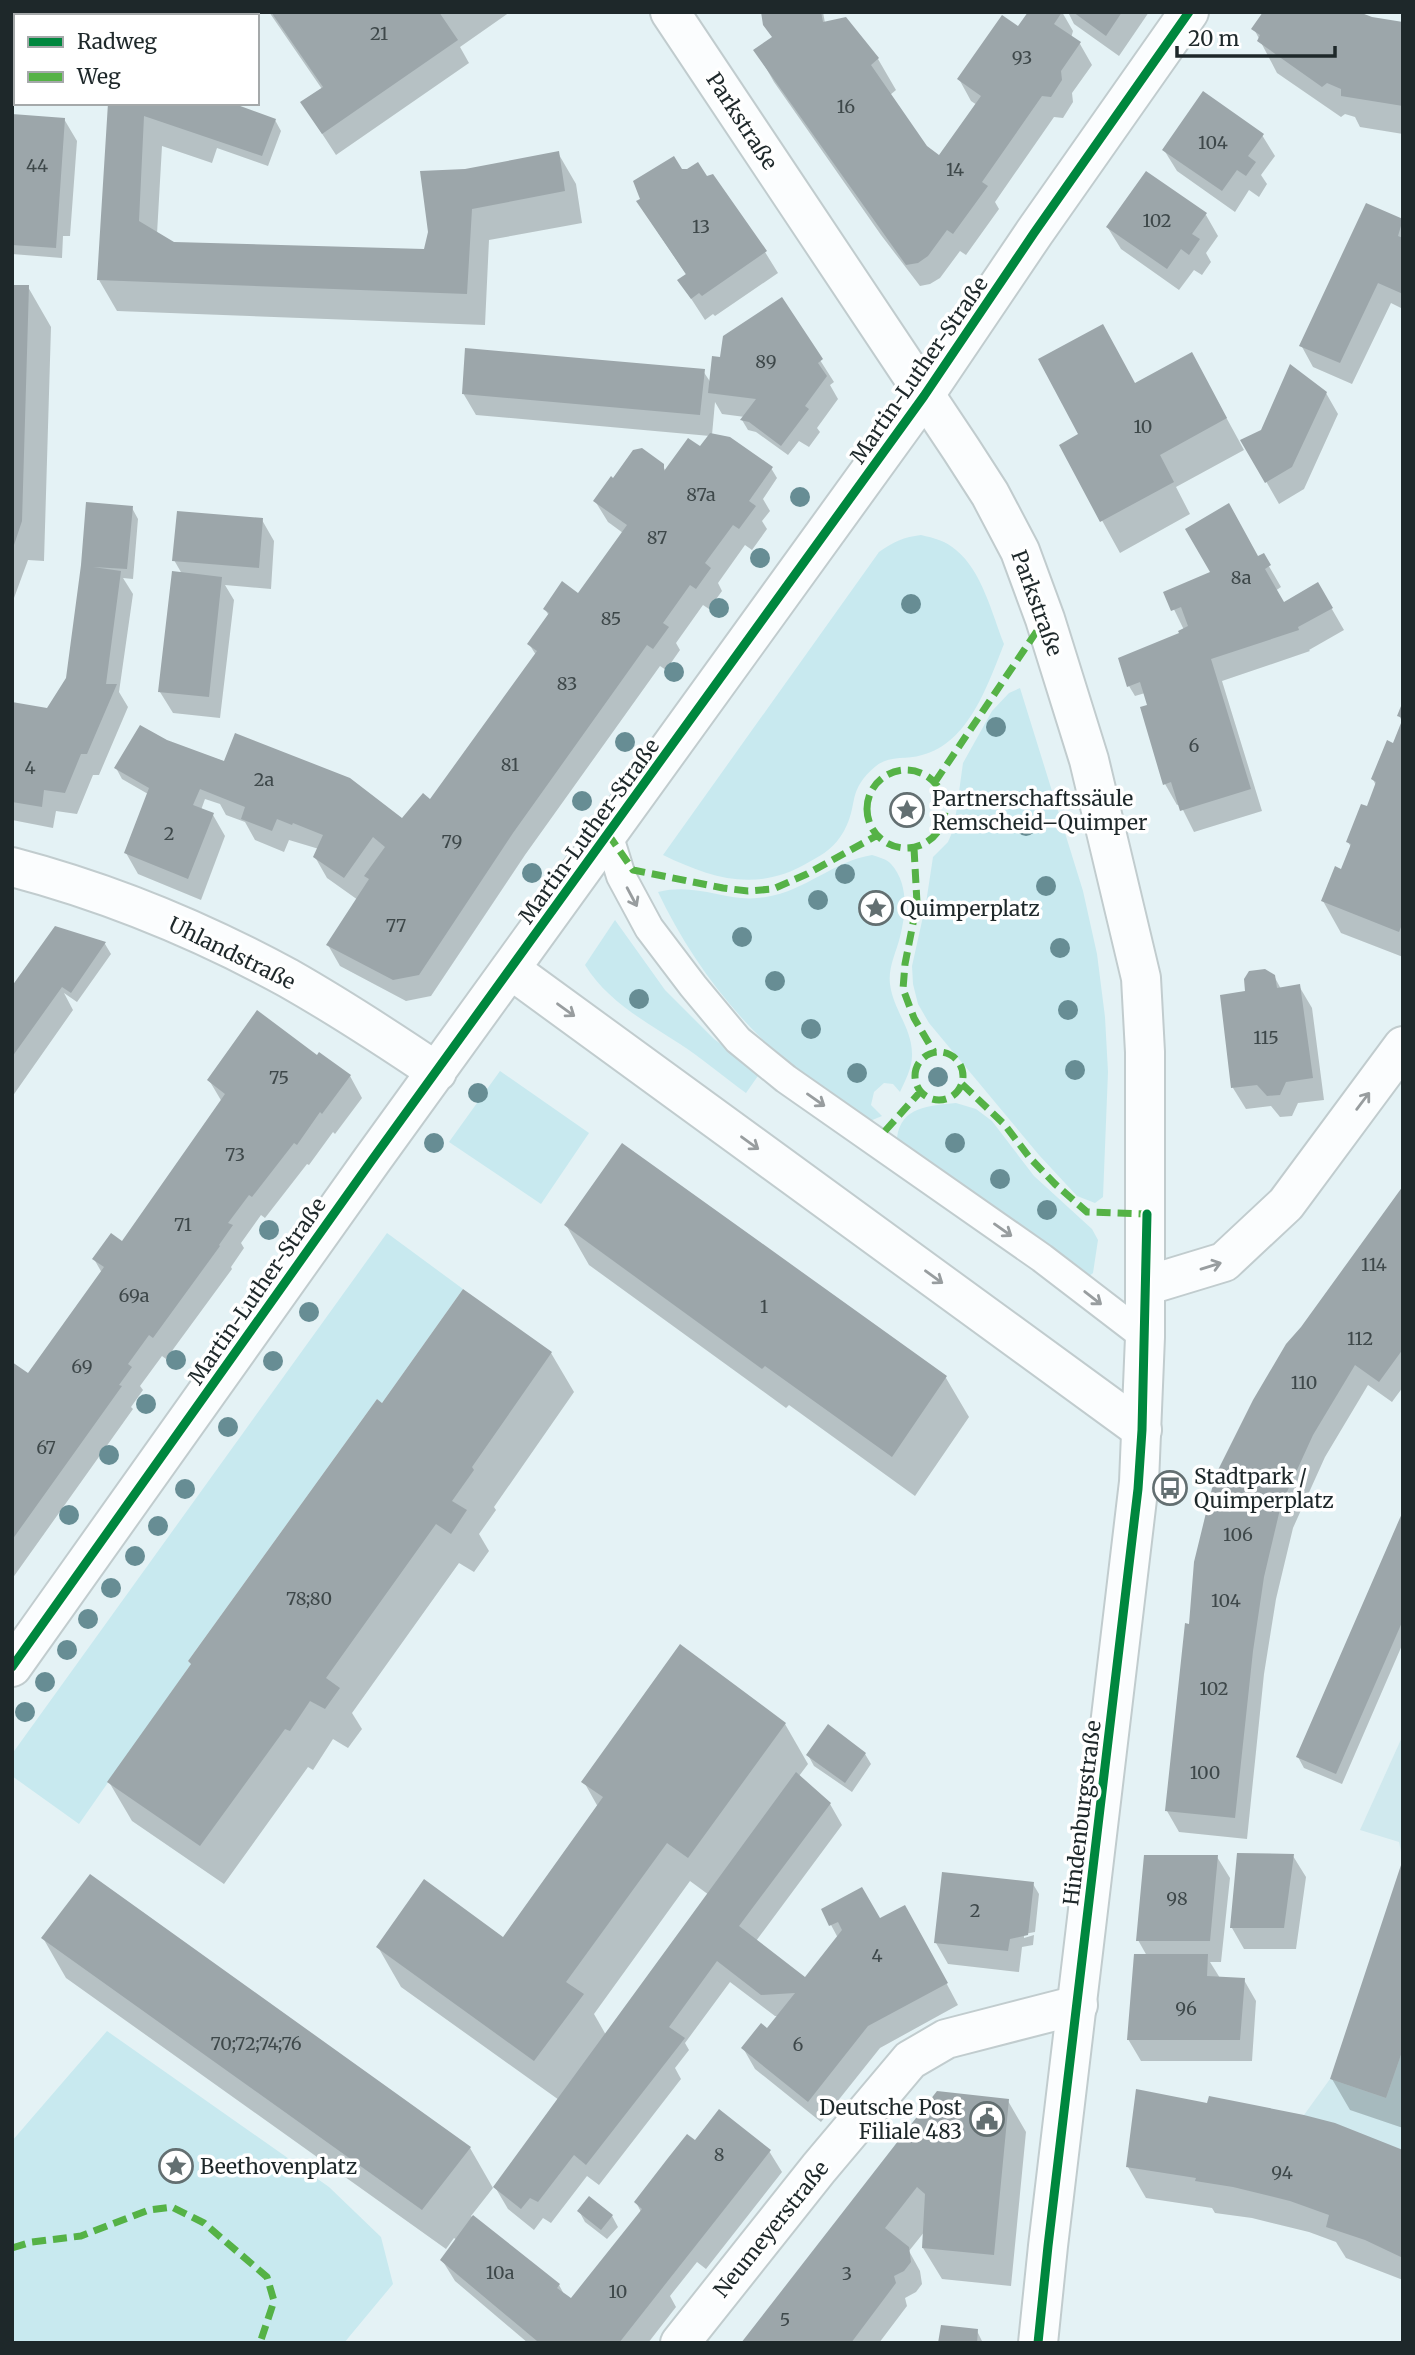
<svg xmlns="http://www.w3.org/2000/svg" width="1415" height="2355" viewBox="0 0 1415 2355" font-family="Merriweather,serif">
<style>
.built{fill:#d0e9ee}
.green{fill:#c8e9ef}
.shadow{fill:#0003;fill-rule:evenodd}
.building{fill:#9ca6aa}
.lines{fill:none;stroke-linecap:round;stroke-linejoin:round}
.lane-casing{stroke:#c1ccce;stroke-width:32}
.street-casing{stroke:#c1ccce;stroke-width:42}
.secondary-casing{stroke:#c1ccce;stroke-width:42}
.lane{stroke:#fbfdfe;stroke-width:28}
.street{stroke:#fbfdfe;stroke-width:38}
.secondary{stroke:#fbfdfe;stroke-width:38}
.quiet{stroke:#55b246;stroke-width:7;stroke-dasharray:14 7;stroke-linecap:butt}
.cycleway-casing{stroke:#fff;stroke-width:13}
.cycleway{stroke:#00873e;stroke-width:9}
.tree{fill:#678d94}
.oneway{stroke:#989d9f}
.labels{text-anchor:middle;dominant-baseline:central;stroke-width:7;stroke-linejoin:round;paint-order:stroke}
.number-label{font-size:18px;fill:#3e484a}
.street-label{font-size:21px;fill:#1e282a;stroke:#fff}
.poi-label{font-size:21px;fill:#1e282a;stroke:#fff;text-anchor:start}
</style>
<rect width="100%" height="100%" fill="#e4f2f5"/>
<path class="built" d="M1403 1735V1861L1399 1842 1360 1830Z
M1403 2049V2150L1304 2115 1330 2079 1386 2098Z"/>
<path class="green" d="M921 535C934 538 946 541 956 550 982 571 992 614 1004 644 988 684 969 743 922 755 906 760 889 755 876 766 846 791 859 804 844 831 835 847 824 854 809 862 757 893 713 879 663 855L879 552C893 542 904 537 921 535Z
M1020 688 1083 891 1097 954 1105 1017 1108 1072 1103 1197 1095 1203 1077 1196 1039 1155 929 1023 918 1004 913 984 912 966 926 903 933 857 948 842 954 828 963 763 992 711 1009 693Z
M872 855C878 857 887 859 891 864 909 884 906 913 900 937 896 953 888 967 890 984 893 1010 913 1029 912 1056 912 1068 905 1081 900 1092L893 1084 884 1083 874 1092 871 1105 882 1116 870 1121C848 1106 825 1091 803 1075 742 1028 691 962 658 892 700 882 727 904 766 897 805 891 834 861 872 855Z
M615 920 665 990 714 1039 760 1073 746 1093C724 1077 703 1059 680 1044 646 1022 607 1001 585 965Z
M500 1071 589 1133 541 1204 449 1142Z
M956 1103 976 1109 992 1121 1034 1176 1092 1229 1098 1240 1093 1273 1088 1277 897 1138C901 1106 929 1106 956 1103Z
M387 1233 463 1289 382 1403 377 1399 188 1661 191 1664 79 1824 12 1776V1754Z
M107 2031 329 2187 381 2237 393 2284 344 2343H12V2141Z"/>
<path class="shadow" d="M269 12H510L460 47 469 63 336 155 302 103 322 89Z
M763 12H823L825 23 878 59 896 90 890 95 926 148 939 158 977 105 971 101 959 79 1019 29 1030 12H1062L1073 31 1071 38 1080 44 1092 65 1072 93 1073 102 1063 118 1054 117 995 202 999 209 966 255 960 251 940 278 930 284 920 286 881 235 774 82 756 50 773 38Z
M1068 12H1149L1119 56 1074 24Z
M1371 19 1403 24V134L1360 127 1355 117 1345 114 1341 117 1277 73 1254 29Z
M109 103 275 120 281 131 268 166 217 148 212 163 162 146 157 234 173 243 425 251 465 170 558 153 576 184 582 223 489 240 485 325 117 311 99 280Z
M12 116 64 119 77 141 70 236H63L62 258 12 254Z
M1262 135 1275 156 1261 175 1267 184 1259 197 1249 190 1235 212 1177 171 1164 150Z
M681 170 765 252 778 273 715 316 713 314 705 320 679 280 687 276 638 202Z
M1367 205 1403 221V309L1391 303 1352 384 1313 367 1301 345Z
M1206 215 1218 236 1206 253 1211 262 1202 275 1194 270 1179 290 1121 249 1108 228Z
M12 287H28L51 327 44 561 28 560 14 598Z
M781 299 834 382 830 385 838 399 817 428 820 432 809 447 799 441 788 455 756 432 748 430 742 420 745 417 722 414 715 402 712 435 771 468 777 478 763 499 770 511 762 521 767 529 752 550 745 545 718 583 722 591 709 609 703 605 676 643 680 650 666 670 660 666 525 855 431 996 406 1001 340 966 328 945 358 900 327 878 315 857 319 849 289 840 284 852 255 840 245 822 226 815 220 804 205 799 201 810 213 815 225 836 201 900 138 874 126 853 148 794 122 779 116 768 166 742 403 821 431 802 536 655 529 644 549 616 545 609 578 595 623 533 608 522 595 501 663 466 666 472 706 453 710 436 476 415 463 393 703 371 711 383 722 359Z
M1135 385 1209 386 1244 450 1176 487 1190 514 1120 553 1061 446 1080 435Z
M1326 393 1338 414 1304 489 1279 504 1243 441Z
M132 508 138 519 133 579 123 578 133 594 119 692 128 707 99 775H93L77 814 56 811 53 828 12 820V703L48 710 67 679 83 565Z
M262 520 274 541 271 589 225 585 234 600 220 718 173 713 160 692 182 574 174 560Z
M1263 556 1281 587 1275 591 1283 604 1318 585 1344 630 1309 650 1310 651 1222 681 1262 811 1194 832 1180 804 1177 805 1165 784 1145 693 1135 696 1129 686 1184 630 1166 593Z
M1403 705V957L1341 933 1323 901 1342 871 1351 847 1348 842 1368 809 1376 786 1373 779 1394 745 1403 722 1399 716Z
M55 928 105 944 111 954 77 1002 64 993 73 1010 12 1097V989Z
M1274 976 1281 989 1299 986 1312 1008 1324 1100 1298 1103 1292 1116 1280 1117 1271 1106 1246 1109 1233 1088Z
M317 1058 350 1076 362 1098 335 1134 333 1132 309 1165 307 1164 265 1218 261 1215 241 1243 244 1248 231 1267 232 1269 166 1359 162 1356 140 1386 143 1390 131 1407 133 1409 12 1579V1364L28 1376 102 1273 94 1259 123 1244 222 1102 209 1080Z
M1403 1188V1387L1392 1402 1368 1385 1325 1457 1293 1528 1276 1599 1264 1674 1247 1839 1179 1832 1167 1811 1191 1626 1303 1328Z
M566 1225 946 1378 969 1417 915 1496 789 1405 786 1408 589 1265Z
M551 1353 574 1392 494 1507 496 1510 479 1534 489 1551 474 1572 459 1563 352 1713 362 1729 348 1748 333 1739 313 1770 308 1767 224 1884 132 1821 109 1782 383 1405Z
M1403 1515V1643L1342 1784 1304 1768 1298 1757Z
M785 1724 808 1764 799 1776 830 1804 842 1825 756 1941 806 1979 838 1938 823 1910 917 1928 958 2005 880 2048 821 2122 755 2069 743 2048 767 2031 779 2016H775L730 1982 685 2043 689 2050 675 2068 681 2079 599 2185 587 2176 551 2223 543 2218 534 2230 508 2209 495 2187 559 2100 401 1987 378 1947 504 1939 598 1807 584 1782ZM690 1881 709 1895 606 2035 594 2014Z
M865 1754 871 1764 852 1792 814 1766 808 1755Z
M1293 1856 1306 1877 1296 1949H1244L1232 1928Z
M1217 1857 1230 1878 1221 1962H1210L1220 1978 1244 1980 1256 2001 1252 2061H1141L1128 2039 1147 1956 1138 1940Z
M1403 1866V2128L1350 2110 1332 2079Z
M1033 1884 1039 1894 1035 1932 1024 1934V1938L1034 1935 1033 1945 1022 1947 1019 1972 948 1964 936 1943Z
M43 1938 470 2148 493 2188 471 2216 559 2285 565 2296 571 2301 641 2212 636 2202 695 2143 769 2151 782 2172 706 2269 697 2262 670 2296 676 2307 648 2343H528L455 2281 442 2260 457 2240 454 2238 446 2249 66 1978Z
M1008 2101 1026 2132 1011 2286 942 2279 923 2248 925 2231 909 2251 920 2271 922 2284 916 2292 905 2298 907 2306 879 2343H743Z
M1403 2152V2280L1346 2258 1336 2242 1309 2232 1252 2218 1215 2213 1212 2208 1146 2198 1128 2167Z
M579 2211 612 2216 618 2227 607 2239 585 2222Z
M977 2331 983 2343H940Z"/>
<path class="building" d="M271 12H439L458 40 322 134 300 102 323 87Z
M761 12H821L823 22 846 17 879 58 871 65 927 146 939 155 981 96 957 79 1002 15 1018 26 1028 12H1062L1054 24 1081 42 1061 71 1062 80 1051 97 1042 96 982 182 988 186 953 234 947 230 928 256 918 263 906 265 753 50 772 37 763 25Z
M1073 12H1122L1106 36Z
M1263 12H1359L1372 17 1403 22V106L1341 96V89L1327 83 1322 87 1257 41 1260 35 1251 29Z
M1203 91 1264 134 1248 156 1256 162 1246 176 1237 170 1222 191 1162 150Z
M108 103H232L276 119 262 156 144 116 139 221 174 242 424 249 428 232 420 171 465 169 559 151 565 191 472 209 467 294 97 280Z
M12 114 65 118 56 248 12 245Z
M674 156 682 169H687L698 162 707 176 713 174 767 251 702 296 699 293 691 299 677 280 686 274 636 201 640 199 633 181Z
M1146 171 1207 213 1192 234 1200 239 1189 255 1181 249 1167 269 1106 227Z
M1366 203 1403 219 1398 236 1403 238V294L1378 283 1340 363 1299 346Z
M12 285H29L22 521 13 548Z
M782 297 823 359 818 363 827 376 805 406 809 409 781 446 749 422 740 420 756 399 708 393 712 356 720 357 723 336Z
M1103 324 1135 383 1192 352 1227 418 1160 455 1174 482 1100 522 1059 445 1078 434 1038 359Z
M465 348 705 369 700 415 462 394Z
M1290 364 1327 392 1292 467 1265 483 1240 440 1261 430Z
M710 433 730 437 773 467 749 501 756 506 739 529 733 525 705 563 711 568 696 589 690 585 663 623 669 627 653 649 647 645 513 833 419 975 393 980 326 945 369 879 364 876 385 847 373 837 344 878 313 857 323 835 293 823 292 825 277 819 272 831 241 819 245 807 200 789 193 805 214 813 188 879 124 853 149 788 114 768 140 725 167 740 224 761 235 733 350 778 402 818 423 793 430 799 537 651 527 644 549 613 543 609 562 581 578 593 627 525 593 501 611 476 613 478 633 450 642 448 664 464V471L688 438 700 446Z
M86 502 133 506 127 569 93 567 121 571 106 684H117L87 754H81L65 793 44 790 42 807 12 802V702L47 708 66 678 81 565Z
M1229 503 1258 556 1264 553 1271 565 1265 569 1284 602 1318 582 1333 608 1298 627 1299 630 1211 659 1251 789 1180 811 1171 782 1163 785 1140 707 1147 705 1140 682 1127 687 1118 658 1179 633 1178 631 1188 626 1181 607 1171 611 1163 592 1210 572 1185 529Z
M177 511 263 518 259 568 172 561Z
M172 571 222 577 209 697 158 692Z
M1403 701V922L1399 932 1321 901 1335 866 1341 869 1351 844 1346 842 1361 804 1367 806 1376 782 1371 779 1387 740 1393 743 1403 718 1397 716Z
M55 926 106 942 71 993 62 987 12 1057V986Z
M1265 969 1275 975 1277 988 1300 984 1313 1078 1286 1082 1280 1095 1267 1096 1257 1085 1231 1088 1220 995 1245 991 1244 979 1249 971Z
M257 1010 317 1055 319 1052 351 1075 322 1114 320 1112 297 1145 294 1143 252 1197 249 1195 228 1223 233 1225 219 1245 220 1246 153 1338 149 1335 128 1364 132 1367 119 1385 122 1386 12 1540V1362L28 1373 104 1267 92 1259 111 1233 122 1241 225 1094 207 1080Z
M622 1143 947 1376 892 1457 765 1366 762 1369 564 1225Z
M1403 1186V1349L1379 1382 1355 1365 1313 1435 1281 1505 1264 1577 1253 1651 1235 1818 1165 1811 1185 1623 1189 1624 1194 1562 1215 1476 1253 1400 1286 1344 1301 1327Z
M463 1289 552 1352 472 1467 474 1470 452 1501 467 1510 451 1534 436 1524 326 1678 340 1688 325 1709 310 1701 290 1731 285 1729 200 1846 107 1782 191 1664 188 1661 377 1399 382 1403Z
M1403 1511V1620L1336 1774 1296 1757Z
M680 1644 786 1723 688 1858 667 1843 566 1982 584 1994 534 2061 376 1947 424 1879 503 1937 603 1797 581 1782Z
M828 1724 866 1753 845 1783 806 1755Z
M796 1772 831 1803 739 1926 805 1977 842 1930 838 1922 829 1926 821 1909 862 1887 880 1918 905 1905 948 1983 868 2026 808 2102 741 2048 761 2023 767 2028 795 1993 761 1995 717 1961 669 2027 685 2038 586 2165 574 2155 538 2202 530 2198 521 2209 493 2187Z
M1237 1853 1294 1854 1284 1928H1230Z
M1144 1855H1218L1210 1941H1136Z
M1402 1862 1403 2049 1386 2098 1330 2079Z
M942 1872 1034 1882 1028 1935 1010 1939 1008 1951 934 1943Z
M90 1874 471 2147 422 2210 41 1938Z
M1134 1954H1208L1207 1976 1245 1978 1240 2040H1127Z
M1136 2089 1207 2103 1209 2096 1304 2115 1335 2123 1403 2150V2258L1365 2240 1326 2227 1329 2215 1290 2201 1233 2187 1195 2181 1196 2178 1126 2167Z
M937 2091 1009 2099 994 2255 922 2248 925 2194 917 2187 885 2228 909 2247 911 2262 904 2271 894 2276 896 2283 851 2343H741Z
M719 2109 771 2150 619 2343H535L537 2341 440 2260 473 2215 560 2284 557 2288 571 2298 642 2209 634 2202 668 2158 687 2134 695 2140Z
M589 2196 613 2215 601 2230 577 2211Z
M941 2325 978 2329 977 2343H938Z"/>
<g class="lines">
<g class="lane-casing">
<path id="lane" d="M608 834 621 876 649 928 693 986 738 1040 786 1079 1042 1258 1145 1337"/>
</g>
<g class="street-casing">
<path id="street" d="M12 867C107 892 202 931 288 978 339 1007 388 1039 437 1072
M510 969 1142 1430
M1145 1286 1224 1262 1286 1204 1403 1046
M12 1667 372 1160 924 396 1034 233 1189 12
M680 2343 819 2168 910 2060 946 2039 1078 2005"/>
</g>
<g class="secondary-casing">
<path id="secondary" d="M670 12 961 449 990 494 1020 551 1045 619 1089 760 1141 978 1145 1052V1337L1139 1482 1048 2246 1038 2343"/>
</g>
<use href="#lane" class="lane"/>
<use href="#street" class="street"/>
<use href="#secondary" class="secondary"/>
<path class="quiet" d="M867 809a39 39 0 1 1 78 0a39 39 0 1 1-78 0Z
M935 782 1045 619
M608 834 633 870 723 888 748 891 773 889 807 874 876 836
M914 848 917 903 905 964 903 989 914 1018 934 1052
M915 1076a24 24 0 1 1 48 0a24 24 0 1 1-48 0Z
M962 1084 1004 1124 1030 1158 1055 1184 1087 1212 1147 1214
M885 1131 920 1092
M12 2248 32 2242 81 2236 149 2210 172 2207 204 2223 267 2277 274 2301 260 2343"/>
<g class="cycleway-casing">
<path id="cycleway" d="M12 1667 372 1160 924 396 1034 233 1189 12
M1038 2343 1048 2246 1138 1489 1142 1430 1147 1214"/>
</g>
<use href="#cycleway" class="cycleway"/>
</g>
<g class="tree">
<circle cx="800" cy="497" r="10"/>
<circle cx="760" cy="558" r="10"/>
<circle cx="911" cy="604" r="10"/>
<circle cx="719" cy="608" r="10"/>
<circle cx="674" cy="672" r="10"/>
<circle cx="996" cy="727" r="10"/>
<circle cx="625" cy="742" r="10"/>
<circle cx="582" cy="801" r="10"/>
<circle cx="1026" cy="826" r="10"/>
<circle cx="532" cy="873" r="10"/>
<circle cx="845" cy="874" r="10"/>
<circle cx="1046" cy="886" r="10"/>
<circle cx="818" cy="900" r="10"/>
<circle cx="742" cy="937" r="10"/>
<circle cx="1060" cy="948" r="10"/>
<circle cx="775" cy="981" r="10"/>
<circle cx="639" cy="999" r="10"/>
<circle cx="1068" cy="1010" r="10"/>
<circle cx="811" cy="1029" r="10"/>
<circle cx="1075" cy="1070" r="10"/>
<circle cx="857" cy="1073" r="10"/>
<circle cx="938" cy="1077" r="10"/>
<circle cx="478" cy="1093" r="10"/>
<circle cx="434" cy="1143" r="10"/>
<circle cx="955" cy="1143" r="10"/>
<circle cx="1000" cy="1179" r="10"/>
<circle cx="1047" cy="1210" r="10"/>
<circle cx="269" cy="1230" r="10"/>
<circle cx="309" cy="1312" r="10"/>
<circle cx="176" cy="1360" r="10"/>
<circle cx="273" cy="1361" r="10"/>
<circle cx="146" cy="1404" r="10"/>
<circle cx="228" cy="1427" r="10"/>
<circle cx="109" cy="1455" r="10"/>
<circle cx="185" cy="1489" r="10"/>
<circle cx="69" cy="1515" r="10"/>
<circle cx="158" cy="1526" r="10"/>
<circle cx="135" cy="1556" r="10"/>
<circle cx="111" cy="1588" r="10"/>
<circle cx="88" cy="1619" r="10"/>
<circle cx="67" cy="1650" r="10"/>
<circle cx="45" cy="1682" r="10"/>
<circle cx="25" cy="1712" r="10"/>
</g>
<defs><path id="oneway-shaft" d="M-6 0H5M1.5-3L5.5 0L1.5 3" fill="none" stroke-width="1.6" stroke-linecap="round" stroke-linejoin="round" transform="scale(1.75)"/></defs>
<g class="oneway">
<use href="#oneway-shaft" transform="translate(632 897) rotate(62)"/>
<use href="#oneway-shaft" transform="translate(566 1010) rotate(36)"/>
<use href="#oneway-shaft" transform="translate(816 1100) rotate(35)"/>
<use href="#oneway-shaft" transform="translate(1363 1101) rotate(-53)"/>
<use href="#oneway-shaft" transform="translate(750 1143) rotate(36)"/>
<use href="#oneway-shaft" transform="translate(1003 1230) rotate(35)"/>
<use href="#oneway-shaft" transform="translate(1211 1266) rotate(-17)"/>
<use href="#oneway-shaft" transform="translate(934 1277) rotate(36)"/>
<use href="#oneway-shaft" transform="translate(1093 1298) rotate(38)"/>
</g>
<defs>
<g id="sight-ring" transform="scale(1.75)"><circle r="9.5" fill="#fff" stroke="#636f71" stroke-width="1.5"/><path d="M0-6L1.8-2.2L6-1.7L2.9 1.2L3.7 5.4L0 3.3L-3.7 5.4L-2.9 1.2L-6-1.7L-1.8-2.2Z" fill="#636f71"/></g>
<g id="bus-ring" transform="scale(1.75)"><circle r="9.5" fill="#fff" stroke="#636f71" stroke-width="1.5"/><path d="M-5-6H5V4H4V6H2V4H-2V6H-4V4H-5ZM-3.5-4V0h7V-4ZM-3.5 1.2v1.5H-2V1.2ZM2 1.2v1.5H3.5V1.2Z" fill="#636f71"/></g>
<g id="civic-ring" transform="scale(1.75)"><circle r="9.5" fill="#fff" stroke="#636f71" stroke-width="1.5"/><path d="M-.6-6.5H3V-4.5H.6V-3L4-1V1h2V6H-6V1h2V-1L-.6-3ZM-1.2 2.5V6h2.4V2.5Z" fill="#636f71"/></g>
</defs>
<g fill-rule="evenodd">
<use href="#sight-ring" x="907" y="810"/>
<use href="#sight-ring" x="876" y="908"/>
<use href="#bus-ring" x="1170" y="1488"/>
<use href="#civic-ring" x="987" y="2119"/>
<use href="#sight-ring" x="176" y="2166"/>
</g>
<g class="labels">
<g class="number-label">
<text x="379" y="33">21</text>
<text x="1022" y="57">93</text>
<text x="846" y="106">16</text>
<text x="1213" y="142">104</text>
<text x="37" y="165">44</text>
<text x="955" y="169">14</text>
<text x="1157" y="220">102</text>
<text x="701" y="226">13</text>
<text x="766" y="361">89</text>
<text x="1143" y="426">10</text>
<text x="701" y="494">87a</text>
<text x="657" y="537">87</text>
<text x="1241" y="577">8a</text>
<text x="611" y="618">85</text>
<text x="567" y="683">83</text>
<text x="1194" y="745">6</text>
<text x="510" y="764">81</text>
<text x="30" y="767">4</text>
<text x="264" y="779">2a</text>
<text x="169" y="833">2</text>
<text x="452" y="841">79</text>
<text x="396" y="925">77</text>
<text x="1266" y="1037">115</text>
<text x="279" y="1077">75</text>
<text x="235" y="1154">73</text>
<text x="183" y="1224">71</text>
<text x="1374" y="1264">114</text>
<text x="134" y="1295">69a</text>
<text x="764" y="1306">1</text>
<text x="1360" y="1338">112</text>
<text x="82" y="1366">69</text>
<text x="1304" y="1382">110</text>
<text x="46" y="1447">67</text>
<text x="1238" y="1534">106</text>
<text x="309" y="1598">78;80</text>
<text x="1226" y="1600">104</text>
<text x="1214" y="1688">102</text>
<text x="1205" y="1772">100</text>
<text x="1177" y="1898">98</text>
<text x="975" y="1910">2</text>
<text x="877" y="1955">4</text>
<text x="1186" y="2008">96</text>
<text x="256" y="2043">70;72;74;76</text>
<text x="798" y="2044">6</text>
<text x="719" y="2154">8</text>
<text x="1282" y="2172">94</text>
<text x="500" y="2272">10a</text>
<text x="847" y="2273">3</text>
<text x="618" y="2291">10</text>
<text x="785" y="2319">5</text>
</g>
<g class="street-label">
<text transform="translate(742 121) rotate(57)">Parkstraße</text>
<text transform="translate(919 370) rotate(-55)">Martin-Luther-Straße</text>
<text transform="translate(1037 603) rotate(70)">Parkstraße</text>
<text transform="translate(589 831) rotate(-54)">Martin-Luther-Straße</text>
<text transform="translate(232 953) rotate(26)">Uhlandstraße</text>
<text transform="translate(257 1291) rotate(-55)">Martin-Luther-Straße</text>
<text transform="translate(1082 1813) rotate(-83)">Hindenburgstraße</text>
<text transform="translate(771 2229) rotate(-51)">Neumeyerstraße</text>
</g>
<g class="poi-label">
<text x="932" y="798">Partnerschaftssäule<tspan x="932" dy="24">Remscheid–Quimper</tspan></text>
<text x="900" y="908">Quimperplatz</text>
<text x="1194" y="1476">Stadtpark /<tspan x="1194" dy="24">Quimperplatz</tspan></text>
<text x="962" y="2107" text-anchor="end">Deutsche Post<tspan x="962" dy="24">Filiale 483</tspan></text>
<text x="200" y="2166">Beethovenplatz</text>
</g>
</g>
<rect width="1415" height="2355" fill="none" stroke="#1e282a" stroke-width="28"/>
<rect x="14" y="14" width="245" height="91" fill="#ffffff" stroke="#a5a9aa" stroke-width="2"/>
<rect x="28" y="37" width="35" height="10" fill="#00873e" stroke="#a5a9aa" stroke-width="2"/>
<text x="77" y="49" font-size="21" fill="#1e282a">Radweg</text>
<rect x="28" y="72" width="35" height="10" fill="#55b246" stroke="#a5a9aa" stroke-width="2"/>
<text x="77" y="84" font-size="21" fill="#1e282a">Weg</text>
<path d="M1177 46v10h158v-10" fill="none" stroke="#1e282a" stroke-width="3.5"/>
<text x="1188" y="46" font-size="21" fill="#1e282a" stroke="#ffffff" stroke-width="5" paint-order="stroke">20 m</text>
</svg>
